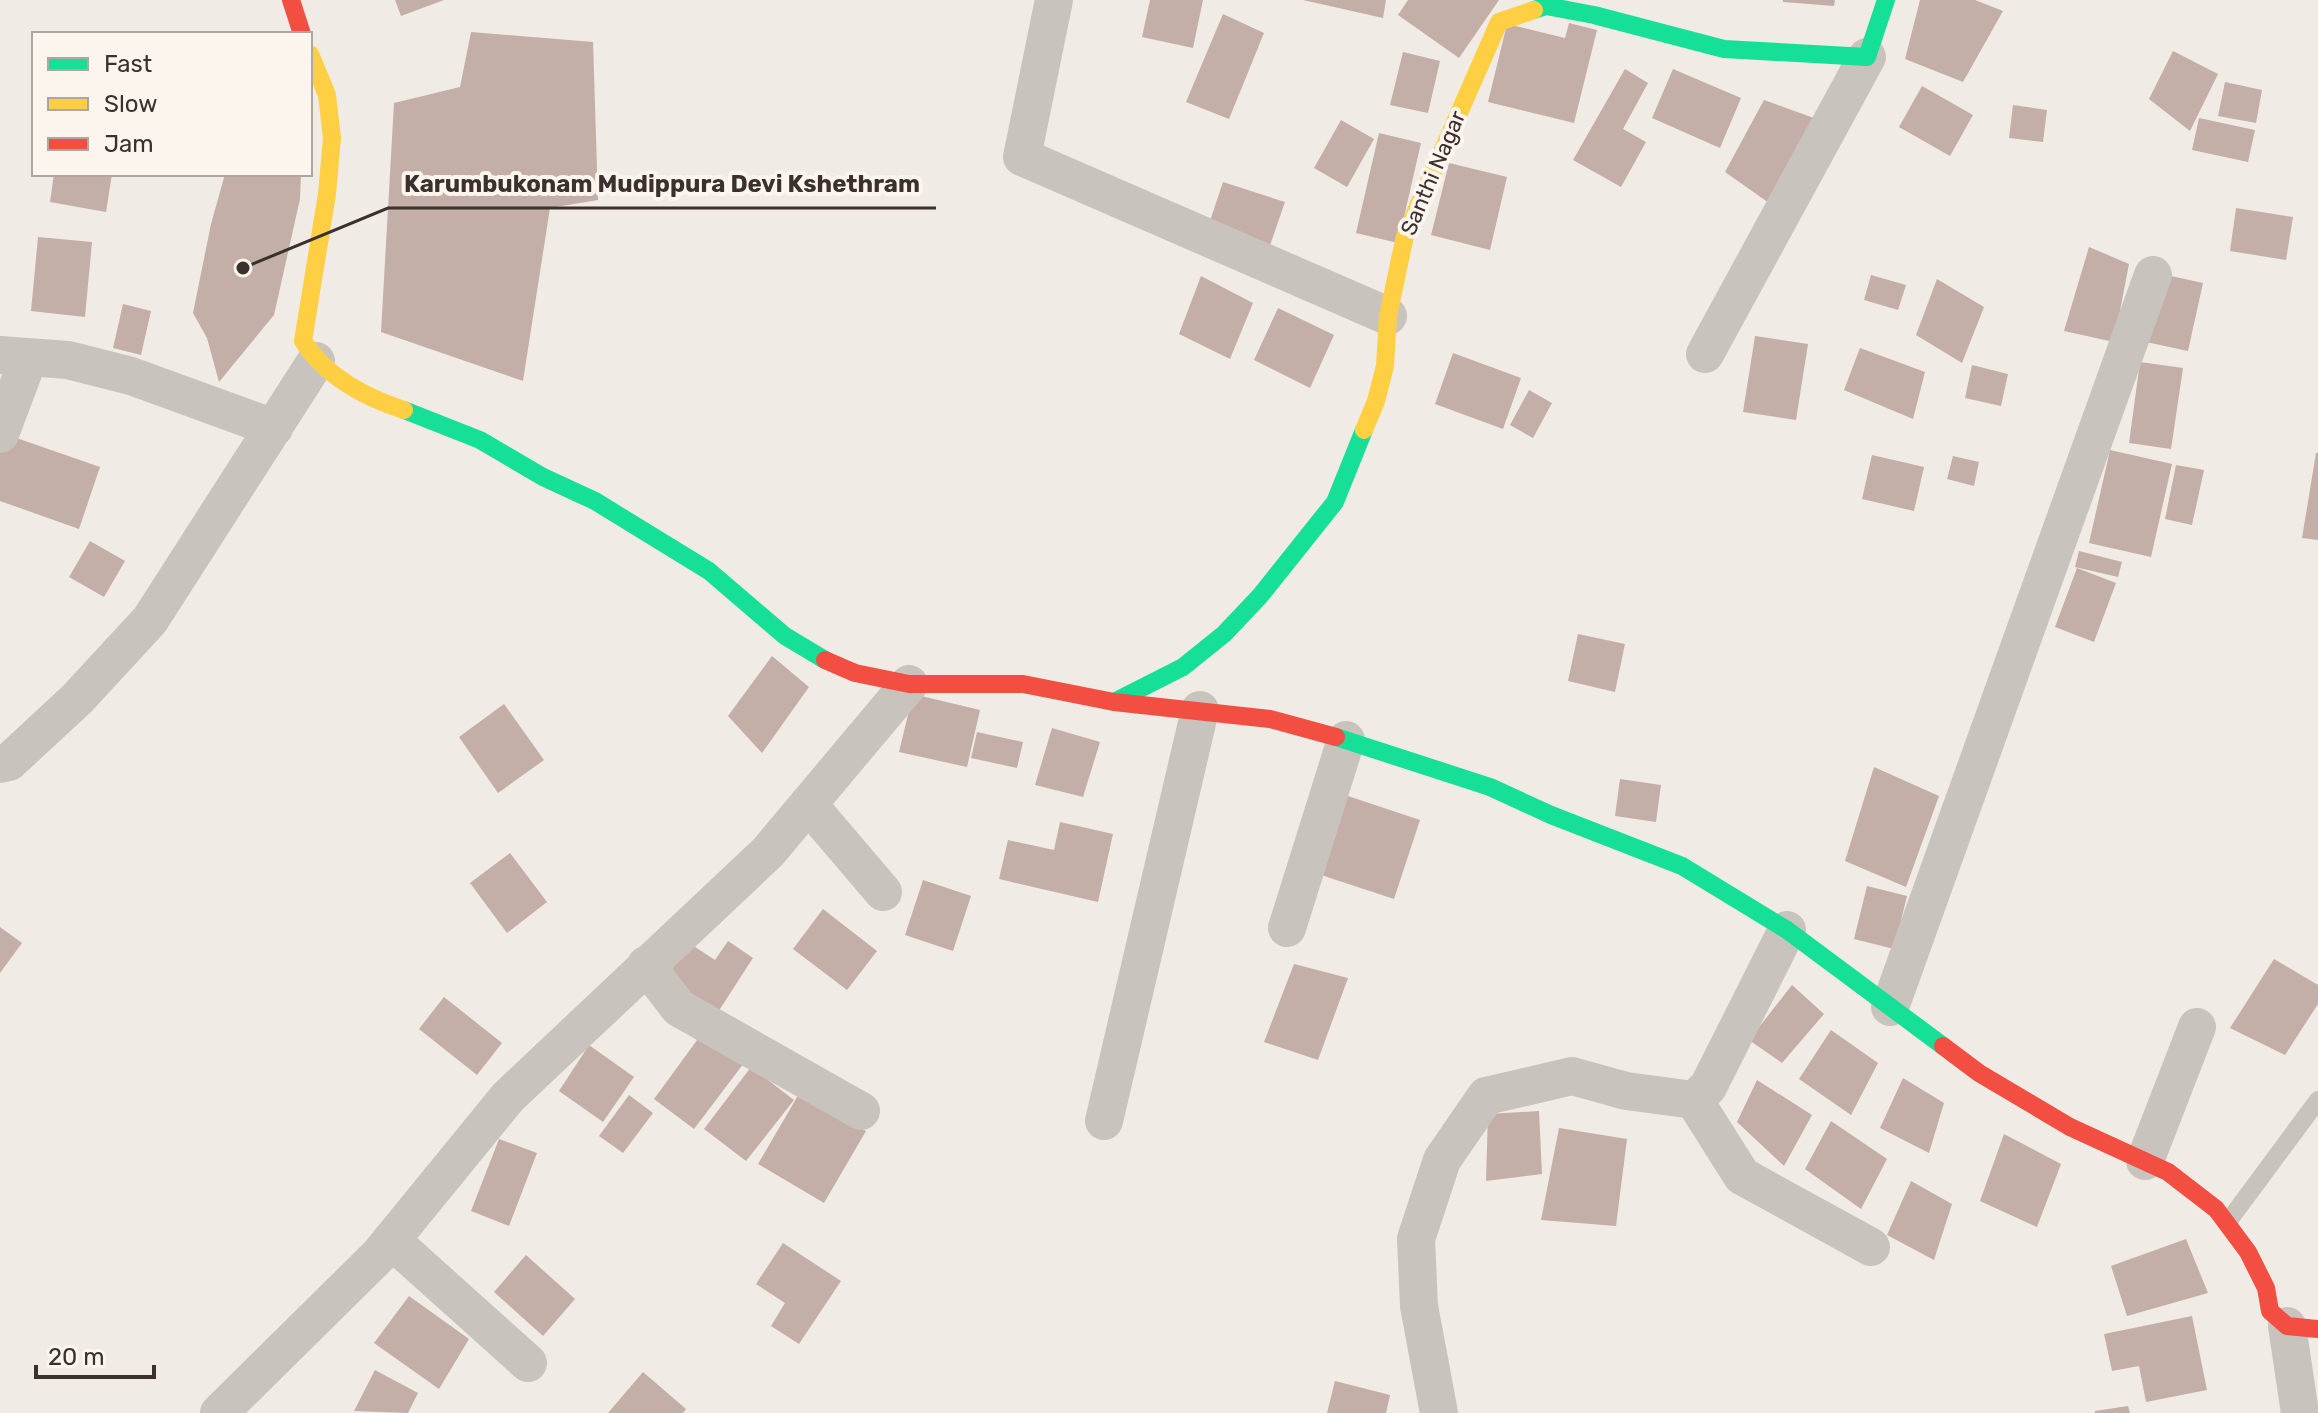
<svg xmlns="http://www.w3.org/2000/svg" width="2318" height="1413" viewBox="0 0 2318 1413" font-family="Rubik,sans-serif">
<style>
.building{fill:#c3afa7}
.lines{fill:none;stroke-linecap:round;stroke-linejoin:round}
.lane{stroke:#c9c3be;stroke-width:18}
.street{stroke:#c9c3be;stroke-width:38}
.fast{stroke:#16e098;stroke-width:18}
.slow{stroke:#ffcf43;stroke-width:18}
.jam{stroke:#f24e42;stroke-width:18}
.labels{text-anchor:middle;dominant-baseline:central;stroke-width:8;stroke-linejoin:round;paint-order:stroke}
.street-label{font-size:22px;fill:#3b302b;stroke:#fbf5ee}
.leader{fill:none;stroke:#3b302b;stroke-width:3}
.callout-dot{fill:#3b302b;stroke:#fbf5ee;stroke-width:3}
.callout-label{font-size:24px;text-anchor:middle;font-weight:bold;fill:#3b302b;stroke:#fbf5ee;stroke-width:8;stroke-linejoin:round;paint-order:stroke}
</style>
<rect width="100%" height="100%" fill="#f0ebe5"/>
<path class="building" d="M395 0H444L401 16Z
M1150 0H1203L1193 48 1142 37Z
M1303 0H1386L1383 18Z
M1408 0H1499L1459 58 1398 15Z
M1783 0H1835L1834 6 1783 2Z
M1920 0H1975L2003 11 1963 82 1905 59Z
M1223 14 1264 33 1229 119 1186 102Z
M1569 23 1597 30 1574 123 1488 102 1507 24 1565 38Z
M471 32 593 42 598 200 550 208 523 381 381 332 394 103 460 87Z
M2173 51 2218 74 2190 131 2149 99Z
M1403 52 1440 61 1428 113 1390 105Z
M1625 69 1648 83 1623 129 1646 142 1621 187 1573 160Z
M1673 69 1741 98 1720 148 1652 118Z
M2225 82 2262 90 2256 123 2218 116Z
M1922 86 1973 115 1950 156 1899 127Z
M1764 100 1822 121 1779 210 1725 172Z
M2013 105 2047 110 2043 142 2009 138Z
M2199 118 2255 130 2248 162 2192 150Z
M1341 120 1374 139 1347 187 1314 168Z
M1379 133 1421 143 1398 243 1356 233Z
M1449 163 1507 177 1490 250 1431 235Z
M54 174H112L106 212 50 202Z
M225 174H301L300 199 274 315 219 382 207 338 193 313 211 224Z
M1223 182 1285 202 1269 248 1208 227Z
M2236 208 2293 217 2286 260 2230 251Z
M38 237 92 242 85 317 31 311Z
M2089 247 2129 264 2114 342 2064 331Z
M2162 274 2203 283 2188 351 2146 342Z
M1871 275 1906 285 1898 310 1864 300Z
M1201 276 1253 303 1230 359 1179 334Z
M1937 279 1984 307 1962 363 1916 335Z
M123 304 151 311 141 355 113 348Z
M1278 308 1334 335 1310 388 1254 360Z
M1755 336 1808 344 1796 420 1743 412Z
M1860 348 1925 372 1913 419 1844 390Z
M1453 353 1521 378 1503 429 1435 404Z
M2140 362 2183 368 2171 449 2129 443Z
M1972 365 2008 374 2001 406 1965 398Z
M1529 390 1552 403 1533 438 1510 425Z
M5 434 100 467 79 529 0 501V449Z
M2110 450 2172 464 2151 557 2089 543Z
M2316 453H2318V540L2302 538Z
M1872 455 1924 467 1914 511 1862 499Z
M1953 456 1979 462 1974 486 1947 479Z
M2176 465 2204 470 2192 525 2165 519Z
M90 541 125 561 104 597 69 577Z
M2079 551 2122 562 2118 577 2075 567Z
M2077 568 2116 583 2094 642 2055 627Z
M1578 634 1625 644 1615 692 1568 681Z
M772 656 809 687 762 753 728 716Z
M913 694 980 710 967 767 899 752Z
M504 704 544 760 498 793 459 737Z
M1052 728 1100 742 1083 797 1035 785Z
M977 732 1023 742 1017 768 971 758Z
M1874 767 1939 796 1906 887 1845 861Z
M1620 779 1661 785 1656 822 1615 816Z
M1345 795 1420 820 1394 899 1318 874Z
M1060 822 1113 834 1098 902 999 879 1008 840 1054 850Z
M510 853 547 902 507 933 470 883Z
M923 880 971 896 953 951 905 935Z
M1867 886 1907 896 1894 949 1854 939Z
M823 909 877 951 847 990 793 949Z
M0 927 22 943 0 973Z
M728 941 753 958 718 1012 667 977 689 943 715 960Z
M2274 959 2318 985V1004L2285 1055 2230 1028Z
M1294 964 1348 978 1318 1060 1264 1042Z
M1792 985 1824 1014 1782 1063 1749 1040Z
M444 997 502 1043 477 1075 419 1029Z
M1831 1030 1878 1063 1851 1115 1799 1079Z
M703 1032 744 1063 694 1129 654 1099Z
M589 1045 634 1077 603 1122 559 1091Z
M751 1067 794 1100 746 1161 704 1129Z
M1903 1078 1944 1103 1929 1153 1880 1128Z
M1757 1080 1812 1115 1784 1166 1737 1122Z
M800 1092 866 1131 824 1203 758 1164Z
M629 1095 653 1113 623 1153 599 1136Z
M1539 1111 1542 1174 1486 1181 1488 1114Z
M1831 1121 1887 1159 1861 1209 1805 1169Z
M1559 1128 1627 1139 1616 1226 1541 1220Z
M2004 1134 2061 1164 2037 1227 1980 1201Z
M499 1139 537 1153 509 1226 471 1211Z
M1911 1181 1952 1204 1934 1260 1887 1235Z
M2186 1239 2208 1293 2127 1316 2111 1266Z
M783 1243 841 1281 799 1344 771 1326 785 1303 756 1284Z
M526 1255 575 1299 543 1336 494 1292Z
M409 1296 469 1339 439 1389 374 1343Z
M2192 1316 2207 1390 2146 1402 2139 1366 2112 1371 2104 1334Z
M375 1370 418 1393 408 1413 354 1411Z
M643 1372 686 1409 683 1413H608Z
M1335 1381 1390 1395 1386 1413H1327Z
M2128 1406 2130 1413H2095V1411Z"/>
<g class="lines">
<path class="lane" d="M2227 1223 2318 1100"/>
<path class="street" d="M1054 0 1022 157 1388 316
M1705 354 1867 57
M0 355 68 360 131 376 274 428
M0 434 29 357
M0 764 9 762 77 699 150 620 316 361
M808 804 883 892
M1287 928 1346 740
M646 965 679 1008 861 1111
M1890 1007 2153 275
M1694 1100 1742 1176 1871 1247
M1104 1121 1200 710
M2145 1161 2197 1027
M391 1240 528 1363
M2287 1326 2300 1413
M219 1413 379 1255 508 1097 768 852 909 684
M1439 1413 1419 1306 1416 1239 1442 1160 1486 1096 1572 1076 1626 1091 1694 1100 1708 1087 1787 930"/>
<path class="fast" d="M1534 10 1546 6 1594 15 1724 49 1867 57 1886 0
M404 410 480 440 543 477 595 501 709 571 785 636 825 660
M1114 702 1183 667 1224 634 1260 596 1335 502 1364 430
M1336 737 1490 787 1551 815 1682 866 1787 930 1943 1046"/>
<path class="slow" d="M310 54 327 95 332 138 327 194 303 341C325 376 366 398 404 410
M1364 430 1376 401 1385 366 1388 316 1405 236 1499 22 1534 10"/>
<path class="jam" d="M291 0 302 34
M825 660 855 673 909 684H1023L1114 702 1270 719 1336 737
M1943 1046 1979 1073 2070 1127 2168 1172 2216 1209 2248 1252 2266 1288 2270 1311 2287 1326 2318 1329"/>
</g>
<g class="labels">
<g class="street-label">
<text transform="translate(1433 173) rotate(-67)">Santhi Nagar</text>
</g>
</g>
<path class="leader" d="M243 268L388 208H936"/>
<circle class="callout-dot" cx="243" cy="268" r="8"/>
<g class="callout-label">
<text x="662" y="192">Karumbukonam Mudippura Devi Kshethram</text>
</g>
<rect x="32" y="32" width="280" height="144" fill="#fbf5ee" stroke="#aea6a0" stroke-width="2"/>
<rect x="48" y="58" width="40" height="12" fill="#16e098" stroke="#aea6a0" stroke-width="2"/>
<text x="104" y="72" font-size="24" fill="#3b302b">Fast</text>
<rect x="48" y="98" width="40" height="12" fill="#ffcf43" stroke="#aea6a0" stroke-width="2"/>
<text x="104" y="112" font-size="24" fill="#3b302b">Slow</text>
<rect x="48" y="138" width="40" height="12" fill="#f24e42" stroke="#aea6a0" stroke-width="2"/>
<text x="104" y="152" font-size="24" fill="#3b302b">Jam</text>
<path d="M36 1365v12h118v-12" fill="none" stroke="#3b302b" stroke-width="4"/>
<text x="48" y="1365" font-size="24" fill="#3b302b" stroke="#fbf5ee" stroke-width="6" paint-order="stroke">20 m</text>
</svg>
